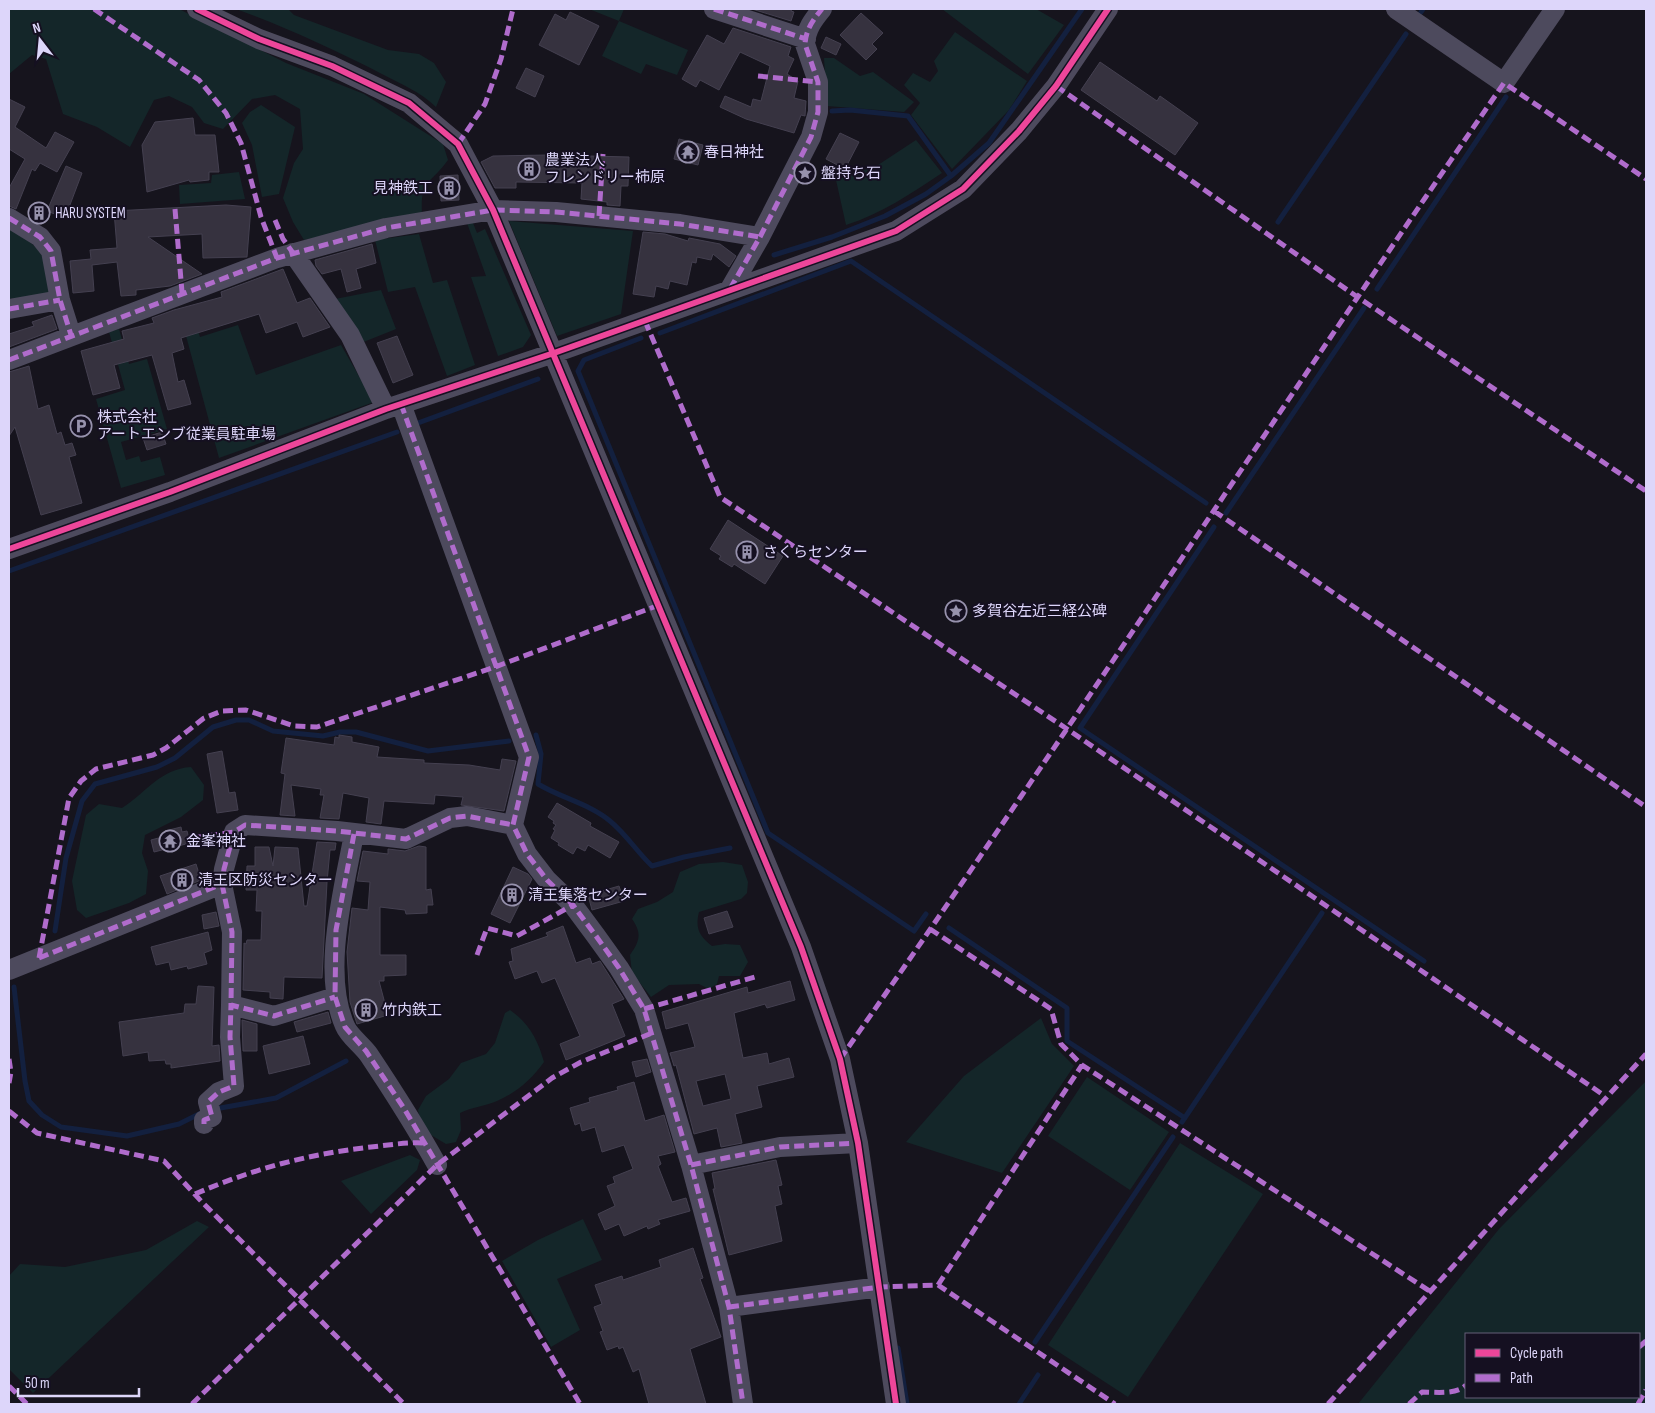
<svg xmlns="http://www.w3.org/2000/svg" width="1655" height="1413" viewBox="0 0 1655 1413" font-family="'Sofia Sans Condensed','Noto Sans JP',sans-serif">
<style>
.green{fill:#142629;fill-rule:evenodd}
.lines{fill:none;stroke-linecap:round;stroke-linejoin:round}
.stream{stroke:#13203f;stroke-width:5}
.building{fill:#36323f;stroke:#444050;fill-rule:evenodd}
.minor{stroke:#4d4a5d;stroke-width:20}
.quiet{stroke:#b06ccc;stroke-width:5;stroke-dasharray:10 5;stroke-linecap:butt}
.cycleway-casing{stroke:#151021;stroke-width:9}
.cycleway{stroke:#ed469a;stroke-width:6}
.labels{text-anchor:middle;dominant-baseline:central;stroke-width:4;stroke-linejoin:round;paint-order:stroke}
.poi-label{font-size:15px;fill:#ddd6fa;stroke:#151021;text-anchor:start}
</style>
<rect width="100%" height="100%" fill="#16141d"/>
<path class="green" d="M9 9H179L286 63 364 94 443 144 448 160C430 185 420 179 422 215L304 240 293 222 283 198 294 163 303 149 300 109 275 95 252 99 223 129 204 123 192 107 169 96 154 100 130 147 97 127 63 114 46 59 32 55 9 74Z
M236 9H288L294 15 388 50 419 54 434 63 446 82 436 107C421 92 399 83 380 73 333 49 285 27 236 9Z
M589 9H624L619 21 688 50 677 75 646 64 641 74 602 56 619 21Z
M942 9H1036L1064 25 1028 74Z
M955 32 1027 81 1009 110 952 169 911 115 920 103 904 85 913 73 930 82 938 71 934 61Z
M824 58H834L860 76 873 72 914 102 904 112 827 106Z
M261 105 295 127 279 194 262 197 252 145 242 123 250 112Z
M916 140 942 173C912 193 881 214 846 225L836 180 878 165Z
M239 172 245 199 180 204 179 185 211 183 212 175Z
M509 221 633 231 621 314 557 336Z
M467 223H473L477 233 485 229 531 335 523 347 498 356 471 277 486 276Z
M9 228C47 252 42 251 54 294L9 299Z
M419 234 433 283 447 280 475 365 447 376 415 287 388 292 375 240Z
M381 290 396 329 361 343 335 299Z
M194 318 200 337 238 325 256 375 341 345 374 402 219 458 182 321Z
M119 329 129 364 147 359 167 429 121 442 126 460 139 456 141 462 160 457 165 475 121 488 96 399 125 390 109 332Z
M191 767 204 785 203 800 181 817 145 835 142 853 148 871 146 894 129 903 86 918 77 910 72 881 86 815 99 804 122 808C147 792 160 769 191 767Z
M723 862 742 865 748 882 747 893 741 899 699 912C695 928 699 936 712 946L725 944 740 945 748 962 740 976H719L717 984 709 989 699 984 669 985 651 997 632 973 630 955C640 941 642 933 632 919L638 909 657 902 673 892 680 872 699 864Z
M510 1010C529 1023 538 1040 544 1062 532 1079 516 1093 497 1101 485 1106 472 1107 460 1113L461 1130 456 1142 446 1144 426 1132 420 1120 418 1110 426 1096 449 1079 461 1063 486 1054 495 1043 505 1013Z
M1041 1018 1052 1044 1074 1066 1002 1173 906 1142 964 1076Z
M1087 1077 1169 1132 1130 1190 1048 1136Z
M1646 1081V1404H1358L1499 1229ZM1466 1334H1639V1397H1466Z
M1180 1143 1263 1194 1128 1397 1048 1345Z
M410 1155 420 1160 417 1170 371 1214 341 1181Z
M583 1219 602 1260 557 1279 580 1330 551 1347 502 1261 538 1240Z
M197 1221 209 1227 33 1393 9 1369V1276L20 1264 65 1267 146 1250Z"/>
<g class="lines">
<path class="stream" d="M1421 12 1423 9
M832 111 850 110 908 116 951 176
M1278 222 1406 34
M774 255 832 237 885 216 926 194 951 176 989 143 1082 9
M1377 289 1506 97
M660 333 851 261 1206 503
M641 338 584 360 578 371 768 833 914 931 926 914
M418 423 538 379
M1226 513 1364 308
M1214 527 1080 728 1424 961
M9 571 397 432
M536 735 541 754 538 784C561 798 590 804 610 821 626 834 637 852 652 866L684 857 730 848
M949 928 1067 1008V1041L1185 1118
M55 931 66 858 82 801 95 784 157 767 175 758 213 727 236 720H249L273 731 323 736 340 732H356L428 751 509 741
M14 987 25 1081 29 1101 42 1115 61 1127 127 1136 179 1124 201 1113
M215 1109 276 1098 346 1061
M1182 1122 1322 913
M1035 1342 1173 1137
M898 1348 907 1404
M1019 1404 1038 1375"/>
</g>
<path class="building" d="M752 9H792L791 11 794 12 791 21Z
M570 12 599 26 579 65 539 45 555 14 566 20Z
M861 13 883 33 872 44 877 49 866 60 840 35Z
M733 28 791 47 788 56 794 59 787 74 798 81 794 98 806 101 805 116 801 115 794 133 746 119 720 107 725 96 751 107 753 99 761 101 770 66 740 52 719 90 700 80 696 87 682 79 707 35 724 44Z
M826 37 841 44 836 55 821 48Z
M1100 62 1157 101 1160 96 1198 123 1175 155 1081 90Z
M526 68 544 76 535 97 516 88Z
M9 99 25 107 15 127 46 148 55 132 74 142 57 172 40 163 35 171 32 169 16 209 9 206V188L25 159 9 149Z
M193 118 195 135H215L219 172H209V180L190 182 189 180 147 192 142 145 155 122Z
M840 133 859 142 845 169 826 159Z
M679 139 703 145 698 165 674 159Z
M548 155 629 157 628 186H621L620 206 607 205V202L581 199 582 183 516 182V188H495L481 162 493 156Z
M66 166 82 173 65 218 47 211Z
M458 175 459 200 441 201 440 176Z
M226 205 251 207 247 257 203 258 202 234 148 237 202 274 170 286 136 290V295L121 296 117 262 92 265 94 291 73 293 70 261 91 259 90 250 117 248 114 211Z
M643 232 665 234 688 241 689 238 720 244 736 256 729 267 713 254 711 260 697 257 696 263 692 262 687 285 670 281 668 289 656 286 654 297 633 294Z
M372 244 376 263 356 269 361 288 347 292 341 269 322 274 316 266 315 260Z
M283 269 297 303 310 298 330 327 303 337 297 322 266 333 259 314 181 338 184 349 172 353 178 382 184 380 191 404 168 410 152 355 114 365 120 388 93 395 81 351 124 339 122 331 154 323 152 318 174 310 222 297 221 292Z
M52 315 57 329 9 347V334L34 326 32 322Z
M397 336 413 375 393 383 377 343Z
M29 366 38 409 49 405 57 434 61 432 65 445 72 443 76 455 69 457 82 503 41 515 15 427 9 436V372Z
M162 432 166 444 147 450 143 438Z
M728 520 783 556 765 584 734 564 732 567 719 559 721 556 710 549Z
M339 735 352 737V742L379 747 377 757 424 760V763L469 765 500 770 502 759 516 761 504 811 461 805 463 797 435 795 434 804 384 801 381 824 366 822 369 798 343 793 339 819 320 818 324 795H320L321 789 291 785 295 816 280 815 285 774 281 773 286 738 334 745 335 737 339 738Z
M222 751 229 793 235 792 238 810 217 813 207 754Z
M557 803 591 823 590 826 619 842 610 858 588 845 585 851 577 847 573 854 558 845 559 843 551 838 555 830 553 829 556 825 553 823 554 821 548 817Z
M181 827 182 832 187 831 190 843 154 852 151 840 166 836 165 831Z
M317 842 336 843 335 850H330L327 882 322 978 284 977 283 999 270 998V992L243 990 244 943 246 944 247 940H261L262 911H256L257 890H246L247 866H255V847H269L273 866 275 847 298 848 304 906H307Z
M419 846 426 847V890L431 889 433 905H427V913L406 914 405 910 380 907V955H406V975L384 976V981H379L388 1015 357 1024 350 1002 347 952 352 908 368 910 370 882 357 881 363 851 388 854V849L405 851Z
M196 864 201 880 167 894 160 876Z
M513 867 528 874 532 879 510 923 491 914Z
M619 886 624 901 592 910 588 895Z
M727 911 733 927 709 934 704 918Z
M216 912 219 926 204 929 202 915Z
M563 926 576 963 590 958 592 964 600 961 624 999 612 1004 625 1036 566 1060 560 1044 580 1036 555 978 542 983 537 971 515 979 509 962 513 961 511 949 548 936 546 933Z
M208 932 212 950 204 953 207 964 188 969 187 966 171 970 169 962 156 965 151 947Z
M790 981 795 1000 767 1008 765 1004 734 1013 743 1058 767 1053 769 1064 789 1058 794 1077 757 1086 762 1107 735 1114 742 1143 721 1147 717 1128 694 1134 676 1065 674 1066 670 1053 695 1047 688 1023 666 1029 662 1012 747 987 748 993ZM725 1074 731 1099 703 1106 696 1081Z
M198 986 214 987 212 1046 219 1045 220 1061 171 1068V1064H166L165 1060 149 1061 148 1052 123 1056 119 1022 184 1013 185 1004H196Z
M328 1012 331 1023 297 1032 294 1022Z
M242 1020 257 1024V1051H243Z
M303 1036 310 1064 269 1074 263 1046Z
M647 1059 651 1072 636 1077 632 1062Z
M634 1082 645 1121 664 1115 675 1152 658 1156 661 1164 658 1166 672 1202 686 1198 690 1211 658 1220 660 1224 648 1229 647 1226 624 1236 619 1224 605 1230 598 1214 615 1206 607 1186 615 1183 613 1177 633 1169 624 1145 602 1152 595 1127 582 1131 580 1123 575 1125 570 1108 590 1102 589 1098 618 1090 617 1087Z
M776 1160 782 1185 778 1186 782 1204 775 1206 782 1241 729 1255 713 1189H715L712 1173Z
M693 1248 703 1278 700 1279 721 1337 690 1349 706 1404H649L639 1369 633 1372 623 1347 619 1349 618 1346 607 1350 600 1332 603 1331 594 1307 602 1304 595 1285 622 1276 623 1280 661 1267 659 1260Z"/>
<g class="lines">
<path class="minor" d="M197 9 259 39 332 66 409 103 458 144 493 210 801 947 840 1059 858 1143 896 1404
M714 9 806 39
M1396 9 1504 83 1555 9
M9 218 40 237 51 251 60 300 71 335
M293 253 350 335 386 409
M730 289 760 237 811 137 818 112V82L805 44C806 29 813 20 822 9
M9 309 60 300
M9 360 277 258 386 228 493 210 556 212 680 224 760 237
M401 404 529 757 513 825 527 854 547 880 573 905 596 936 619 968 644 1009 691 1165 729 1307 743 1404
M9 549 170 492 386 409 554 353 896 231 963 189 1019 131 1056 86 1108 9
M354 834C344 889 321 973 345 1026 349 1036 362 1045 369 1055 393 1091 416 1127 437 1165
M222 884 232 932 231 1005 274 1016 335 997
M9 970 222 884 224 869 234 832 245 825 337 831 406 839 450 818 467 816 513 825
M204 1124V1120L212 1117 208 1102 219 1092 234 1086 230 1037 231 1005
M691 1165 780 1147 858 1143
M729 1307 880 1287"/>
<path class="quiet" d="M94 9 199 80 226 113 241 143 261 217 277 258
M714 9 806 39
M758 76 818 82
M1056 86 1356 296 1646 491
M458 144 485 104 501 59 513 9
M175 209 182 292
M599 216 603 154
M9 218 40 237 51 251 60 300 71 335
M275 220 283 239 293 253
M730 289 760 237 811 137 818 112V82L805 44C806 29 813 20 822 9
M9 309 60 300
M645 321 720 497 1067 729 1605 1096
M9 360 277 258 386 228 493 210 556 212 680 224 760 237
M401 404 529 757 513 825 527 854 547 880 573 905 596 936 619 968 644 1009 691 1165 729 1307 743 1404
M1214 511 1646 807
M354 834 336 930 335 997 345 1027 366 1051 405 1110 580 1404
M193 838 234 832
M222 884 232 932 231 1005 274 1016 335 997
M930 929 1051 1009 1061 1044 1082 1065 1431 1292
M477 955 487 928 517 936 573 905
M39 958 69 798 81 781 96 769 153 755 166 748 204 718 222 711 246 710 294 726 317 727 495 667 659 605
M39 958 222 884 224 869 234 832 245 825 337 831 406 839 450 818 467 816 513 825
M644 1009 755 977
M9 1059 11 1072 9 1083
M840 1059C1066 737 1280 407 1504 83L1646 179
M9 1111 37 1133 164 1161 201 1201 404 1404
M204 1124V1120L212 1117 208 1102 219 1092 234 1086 230 1037 231 1005
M691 1165 780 1147 858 1143
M195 1194C253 1169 308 1154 371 1147 389 1145 407 1142 425 1143
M938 1285 1082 1065
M729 1307 880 1287 938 1285 1115 1404
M1639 1347 1646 1341
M9 1386 27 1404
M192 1404 437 1165 552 1078 581 1062 652 1033
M1328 1404 1646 1054
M1409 1404 1422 1392C1435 1392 1457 1395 1466 1385
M1638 1404 1646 1390"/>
<g class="cycleway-casing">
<path id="cycleway" d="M197 9 259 39 332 66 409 103 458 144 493 210 801 947 840 1059 858 1143 896 1404
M9 549 170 492 386 409 554 353 896 231 963 189 1019 131 1056 86 1108 9"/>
</g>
<use href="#cycleway" class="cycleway"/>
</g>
<defs>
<g id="temple-ring" transform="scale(1.125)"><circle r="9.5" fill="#151021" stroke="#9792ad" stroke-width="1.5"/><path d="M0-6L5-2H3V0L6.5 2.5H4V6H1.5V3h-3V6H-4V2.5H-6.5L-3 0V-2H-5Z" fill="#9792ad"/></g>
<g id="building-ring" transform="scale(1.125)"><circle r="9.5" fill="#151021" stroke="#9792ad" stroke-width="1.5"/><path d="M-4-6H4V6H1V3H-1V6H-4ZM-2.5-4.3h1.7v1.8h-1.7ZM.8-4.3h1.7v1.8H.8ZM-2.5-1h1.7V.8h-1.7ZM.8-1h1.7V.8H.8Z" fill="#9792ad"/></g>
<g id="sight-ring" transform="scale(1.125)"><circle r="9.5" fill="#151021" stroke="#9792ad" stroke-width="1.5"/><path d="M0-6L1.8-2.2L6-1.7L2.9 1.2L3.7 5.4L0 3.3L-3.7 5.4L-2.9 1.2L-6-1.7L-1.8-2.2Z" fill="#9792ad"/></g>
<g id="parking-ring" transform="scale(1.125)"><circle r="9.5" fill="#151021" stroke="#9792ad" stroke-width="1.5"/><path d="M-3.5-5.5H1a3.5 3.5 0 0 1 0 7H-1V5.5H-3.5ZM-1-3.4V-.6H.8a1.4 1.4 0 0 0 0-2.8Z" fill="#9792ad"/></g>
</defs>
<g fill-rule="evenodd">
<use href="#temple-ring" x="688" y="152"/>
<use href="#building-ring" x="529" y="169"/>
<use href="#sight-ring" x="805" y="173"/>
<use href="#building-ring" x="449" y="188"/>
<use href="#building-ring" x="39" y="213"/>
<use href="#parking-ring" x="81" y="426"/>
<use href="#building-ring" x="747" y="552"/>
<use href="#sight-ring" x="956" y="611"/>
<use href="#temple-ring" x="170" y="841"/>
<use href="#building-ring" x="182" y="880"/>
<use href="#building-ring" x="512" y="895"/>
<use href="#building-ring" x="366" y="1010"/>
</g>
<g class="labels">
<g class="poi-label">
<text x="704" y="152">春日神社</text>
<text x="545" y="160">農業法人<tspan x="545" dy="17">フレンドリー柿原</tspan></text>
<text x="821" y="173">盤持ち石</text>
<text x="433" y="188" text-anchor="end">見神鉄工</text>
<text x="55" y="213">HARU SYSTEM</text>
<text x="97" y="417">株式会社<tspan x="97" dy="17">アートエンブ従業員駐車場</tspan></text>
<text x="763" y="552">さくらセンター</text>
<text x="972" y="611">多賀谷左近三経公碑</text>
<text x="186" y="841">金峯神社</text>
<text x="198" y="880">清王区防災センター</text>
<text x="528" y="895">清王集落センター</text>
<text x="382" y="1010">竹内鉄工</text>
</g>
</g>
<rect width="1655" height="1413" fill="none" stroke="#ddd6fa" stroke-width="20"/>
<rect x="1465" y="1333" width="175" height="65" fill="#151021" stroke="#655f78"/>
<rect x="1475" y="1349" width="25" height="8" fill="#ed469a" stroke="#655f78"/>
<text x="1510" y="1358" font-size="15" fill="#ddd6fa">Cycle path</text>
<rect x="1475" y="1374" width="25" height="8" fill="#b06ccc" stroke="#655f78"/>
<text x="1510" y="1383" font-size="15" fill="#ddd6fa">Path</text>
<g transform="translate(40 40) rotate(344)" stroke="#151021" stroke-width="4" paint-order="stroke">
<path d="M0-4L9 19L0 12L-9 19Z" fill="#ddd6fa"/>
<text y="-8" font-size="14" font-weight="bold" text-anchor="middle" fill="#ddd6fa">N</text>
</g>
<path d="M18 1388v8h121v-8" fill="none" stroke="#ddd6fa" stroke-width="2.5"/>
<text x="25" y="1388" font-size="15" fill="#ddd6fa" stroke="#151021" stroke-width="4" paint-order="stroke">50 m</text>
</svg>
